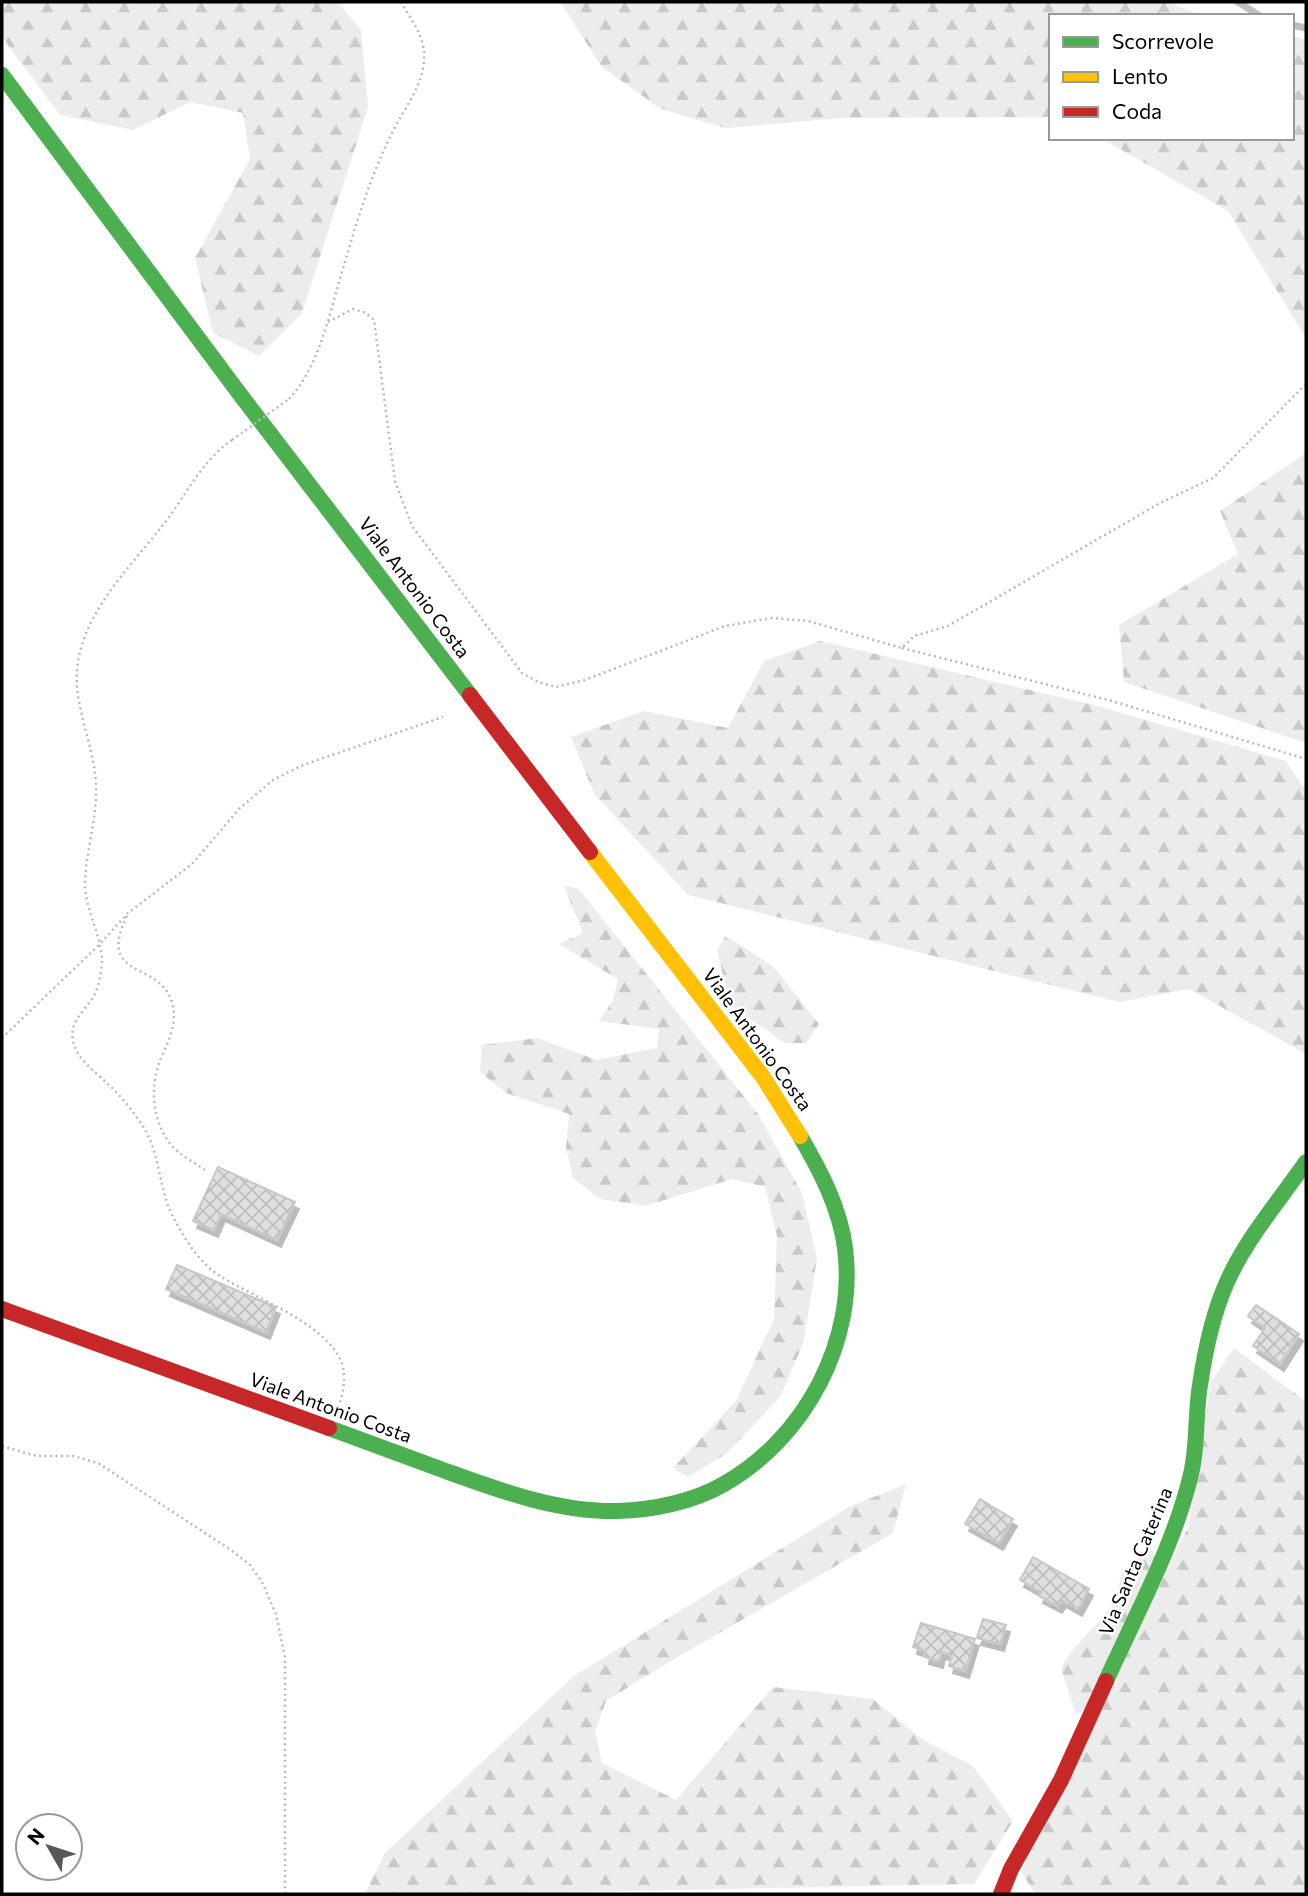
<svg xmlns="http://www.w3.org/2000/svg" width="1308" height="1896" viewBox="0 0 1308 1896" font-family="Commissioner,sans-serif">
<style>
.forest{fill:url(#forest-firs)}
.building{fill:url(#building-cross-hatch);stroke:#c7c7c7;stroke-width:2;filter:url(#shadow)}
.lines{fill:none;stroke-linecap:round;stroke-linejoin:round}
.path{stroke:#b9b9b9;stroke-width:2.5;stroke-dasharray:2 3.5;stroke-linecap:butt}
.lane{stroke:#bebebe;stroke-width:7}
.fast{stroke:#4caf50;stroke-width:16}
.slow{stroke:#ffc107;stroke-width:16}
.jam{stroke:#c62828;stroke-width:16}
.path-bridge{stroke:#b9b9b9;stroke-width:2.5;stroke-dasharray:2 3.5;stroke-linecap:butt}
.labels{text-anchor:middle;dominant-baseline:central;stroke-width:5;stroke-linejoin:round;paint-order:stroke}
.street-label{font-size:19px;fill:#000;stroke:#fff}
</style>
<defs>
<pattern id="forest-firs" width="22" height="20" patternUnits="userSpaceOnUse" patternTransform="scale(1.75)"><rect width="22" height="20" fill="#ececec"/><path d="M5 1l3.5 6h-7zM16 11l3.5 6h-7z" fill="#c9c9c9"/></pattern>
<pattern id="building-cross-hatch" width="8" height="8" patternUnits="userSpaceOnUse" patternTransform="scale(1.75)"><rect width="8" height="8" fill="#dfdfdf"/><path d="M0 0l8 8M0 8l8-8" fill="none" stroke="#bebebe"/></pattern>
<filter id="shadow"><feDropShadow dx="4" dy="7" stdDeviation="0" flood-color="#0004"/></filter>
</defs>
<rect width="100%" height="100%" fill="#fff"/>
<path class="forest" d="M2 2H338L361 30 368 107 302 313 259 356 213 333 195 258 250 159 243 113 190 102 133 130 60 115 2 37Z
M560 2H1168L1192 12 1209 16H1051V117L843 118 725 128 661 109 602 67Z
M1292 36 1306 40V338L1228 211 1101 138H1292Z
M1306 453V743L1124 682 1119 625 1238 554 1220 511Z
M820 641 1098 706 1286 761 1306 791V1054L1189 989 1119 1002 688 895 595 795 571 737 643 711 728 728 764 661Z
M564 886 578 888 758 1114 802 1193 817 1259 803 1344 780 1397 726 1454 688 1477 673 1468 736 1401 774 1319 777 1236 765 1187 732 1179 645 1206 600 1199 573 1178 566 1147 569 1114 506 1093 480 1072 482 1045 537 1038 597 1060 657 1048 659 1029 599 1021 613 1001 618 979 559 944 583 933Z
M726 936 774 967 819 1024 806 1043H784L730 1004 717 950Z
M1234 1348 1306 1402V1892H1034L1021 1872 1189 1525 1211 1382Z
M906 1484 893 1533 669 1662 606 1701 595 1732 602 1763 676 1800 773 1687 873 1699 923 1740 973 1766 1013 1821 974 1884 472 1894H365L385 1853 574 1676 849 1507Z
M1151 1548 1156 1557 1087 1709 1076 1714 1061 1668 1071 1652 1115 1603 1122 1573 1142 1552Z"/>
<path class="building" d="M218 1167 295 1202 277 1240 221 1214 214 1230 193 1221Z
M177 1265 276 1307 266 1332 166 1289Z
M1256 1305 1299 1334 1280 1364 1253 1346 1265 1328 1248 1316Z
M980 1499 1013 1519 999 1543 965 1524Z
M1033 1557 1089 1589 1078 1609 1062 1600 1058 1606 1039 1596 1041 1592 1020 1580Z
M983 1619 1006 1625 1000 1644 977 1638Z
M921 1623 975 1639 965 1671 949 1666 952 1655 941 1652 939 1661 925 1657 926 1651 913 1647Z"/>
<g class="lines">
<path class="path" d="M328 322 353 309 366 313 374 320 395 481 412 526 522 673 538 682 556 687 585 680 725 626 772 618 808 621 902 648 914 636 948 626 1160 503 1213 478 1306 384
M289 399C318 367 327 323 339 282 353 234 368 182 390 137 402 111 422 89 424 60 426 37 411 20 401 2
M232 440C202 460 185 497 163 525 124 575 64 630 79 701 84 730 95 756 96 786 97 819 86 851 85 883 85 911 102 935 102 962 101 973 99 986 94 996 85 1011 69 1021 73 1041 77 1060 96 1072 109 1085 121 1096 133 1111 142 1125 161 1153 158 1188 173 1217 185 1239 199 1263 220 1276 253 1297 325 1323 341 1361 348 1378 342 1396 337 1412
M902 648 1112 701 1306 759
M127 916C96 980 159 960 172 1002 178 1022 169 1040 161 1058 149 1087 152 1125 174 1148 183 1157 195 1163 205 1170
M2 1038 99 945 128 913 192 864 239 809 273 780 303 765 443 717
M2 1446 37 1456H73L98 1463 231 1550 250 1565 262 1582 276 1614 285 1657V1894"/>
<path class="lane" d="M1238 2 1260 16
M1292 25 1306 28"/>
<path class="fast" d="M2 75 239 393 470 695
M329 1428C367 1442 405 1456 443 1470 498 1490 557 1512 617 1511 653 1510 693 1502 724 1484 805 1438 857 1341 845 1248 840 1208 820 1170 800 1136
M1106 1681C1136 1614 1174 1546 1191 1474 1198 1445 1195 1414 1200 1385 1205 1351 1213 1313 1227 1282 1246 1239 1279 1201 1306 1162"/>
<path class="slow" d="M590 852 763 1077 800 1136"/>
<path class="jam" d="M470 695 590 852
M2 1309 329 1428
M1001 1894 1011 1869 1061 1780 1106 1681"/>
<path class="path-bridge" d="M232 440 289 399"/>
</g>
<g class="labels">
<g class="street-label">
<text transform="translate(415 587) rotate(53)">Viale Antonio Costa</text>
<text transform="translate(758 1039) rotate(54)">Viale Antonio Costa</text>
<text transform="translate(331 1407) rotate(20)">Viale Antonio Costa</text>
<text transform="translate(1135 1561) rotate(-67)">Via Santa Caterina</text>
</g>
</g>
<rect width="1308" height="1896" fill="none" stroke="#000000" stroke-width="7"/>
<rect x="1049" y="14" width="245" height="126" fill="#ffffff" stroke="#999999" stroke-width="2"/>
<rect x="1063" y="37" width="35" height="10" fill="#4caf50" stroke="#999999" stroke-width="2"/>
<text x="1112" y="49" font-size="21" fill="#000000">Scorrevole</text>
<rect x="1063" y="72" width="35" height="10" fill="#ffc107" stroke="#999999" stroke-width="2"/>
<text x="1112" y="84" font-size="21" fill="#000000">Lento</text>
<rect x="1063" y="107" width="35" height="10" fill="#c62828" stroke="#999999" stroke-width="2"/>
<text x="1112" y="119" font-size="21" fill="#000000">Coda</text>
<g transform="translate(49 1847) rotate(309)"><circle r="33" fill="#ffffff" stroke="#999999" stroke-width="2"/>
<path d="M0-5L12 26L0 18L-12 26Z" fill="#595959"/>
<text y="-10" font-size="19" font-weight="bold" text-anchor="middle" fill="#000000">N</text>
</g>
</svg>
